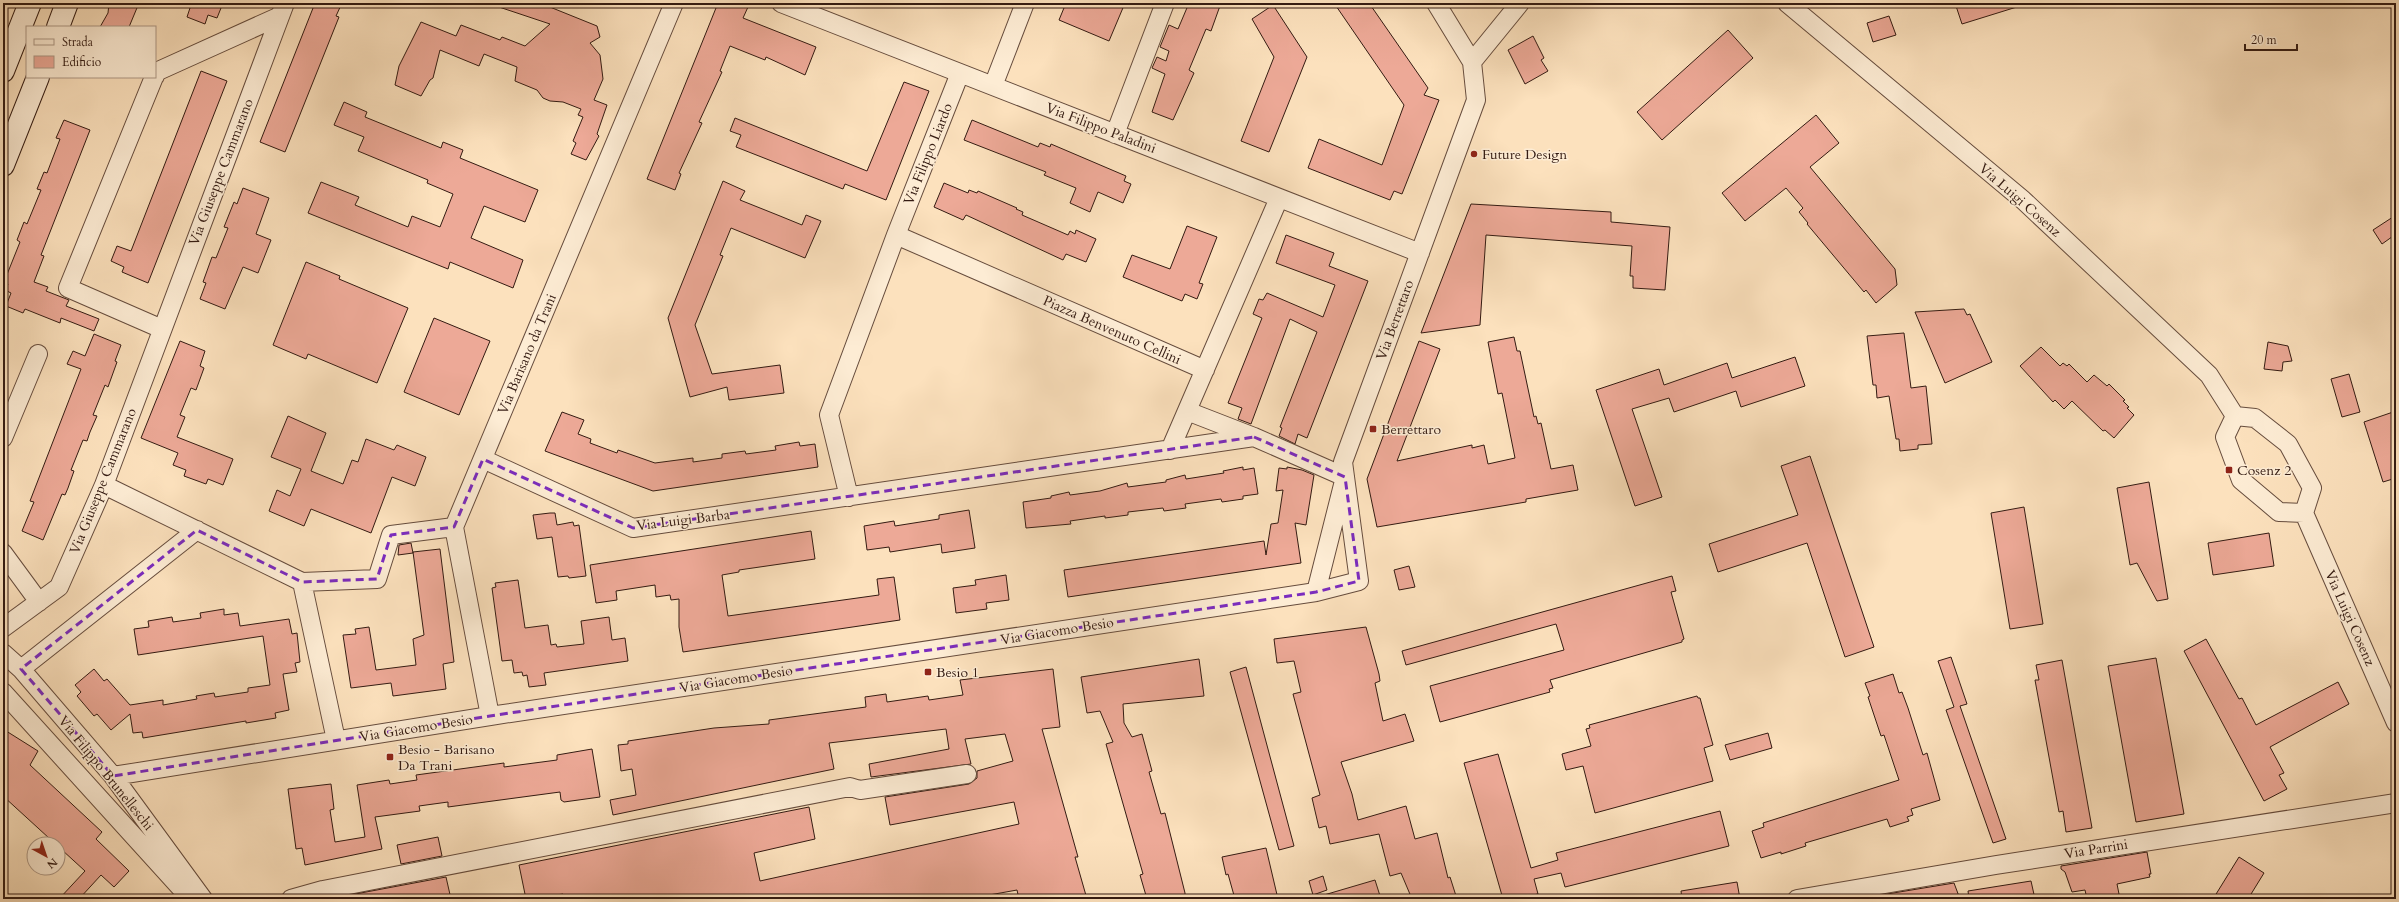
<svg xmlns="http://www.w3.org/2000/svg" width="2399" height="902" viewBox="0 0 2399 902" font-family="Cardo,serif">
<style>
.building{fill:#eda997;stroke:#341b12}
.lines{fill:none;stroke-linecap:round;stroke-linejoin:round}
.street-casing{stroke:#664c3d;stroke-width:20}
.secondary-casing{stroke:#341b12;stroke-width:24}
.street{stroke:#fdecd4;stroke-width:18}
.secondary{stroke:#fdecd4;stroke-width:22}
.marked{fill:none;stroke:#7b2cbf;stroke-width:3;stroke-dasharray:8 5;stroke-linejoin:round}
.poi-dot{fill:#8f2418;stroke:#fdecd4;stroke-width:1.5}
.labels{text-anchor:middle;dominant-baseline:central;stroke-width:3;stroke-linejoin:round;paint-order:stroke}
.street-label{font-size:14px;fill:#341b12;stroke:#fdecd4}
.poi-label{font-size:14px;fill:#341b12;stroke:#fdecd4;text-anchor:start}
</style>
<rect width="100%" height="100%" fill="#fce1bd"/>
<filter id="stains"><feTurbulence type="fractalNoise" baseFrequency=".005" numOctaves="4"/><feColorMatrix values="0 0 0 0 .2 0 0 0 0 .09 0 0 0 0 .02 0 0 0 .5 -.17"/></filter>
<radialGradient id="worn" r=".72"><stop offset=".6" stop-color="#630" stop-opacity="0"/><stop offset="1" stop-color="#630" stop-opacity=".3"/></radialGradient>
<path class="building" d="M109 3H139L129 27H100L108 13Z
M181 3H223L217 18 208 15 205 24 187 17 190 8Z
M315 3H342L336 16 339 17 285 152 260 142Z
M497 3H540L597 26 600 37 590 43 600 55 603 79 594 100 607 105 597 134 599 136 586 160 571 154 576 143 573 141 583 117 578 115 581 109 563 102 550 101 543 98 537 90 515 81 517 67 484 54 479 66 440 50 433 78 430 80 421 96 395 85 399 66 421 22 456 36 461 25 500 40 502 37 525 46 550 24 496 6Z
M718 3H739L748 7 743 18 816 47 805 75 766 57 765 60 730 46 720 71 722 72 699 122 702 123 679 173 681 174 675 190 647 179Z
M1066 3H1125L1109 41 1059 20Z
M1189 3H1221L1211 31 1206 29 1189 70 1194 73 1173 120 1152 112 1165 74 1152 68 1157 57 1166 61 1169 51 1160 47 1169 25 1178 29Z
M1334 3H1369L1428 88 1424 95 1439 100 1402 194 1394 191 1390 200 1308 168 1319 139 1382 165 1404 105Z
M1955 3H2020V6L1962 24Z
M1273 5 1307 57 1269 152 1241 141 1274 57 1252 19Z
M1889 16 1896 35 1873 42 1867 23Z
M1728 30 1753 58 1662 140 1637 112Z
M1533 36 1544 58 1541 60 1548 71 1525 84 1508 50Z
M201 71 227 81 148 283 122 272 124 267 111 261 117 246 131 251Z
M904 82 929 91 886 200 845 184 843 189 736 147 741 135 730 131 735 118 867 171Z
M344 102 367 112 365 117 441 148 443 142 463 150 460 158 538 190 525 222 484 206 471 238 523 260 513 288 450 262 448 269 308 213 321 182 359 197 355 205 408 227 412 216 440 227 453 194 427 183 428 180 358 151 364 137 334 125Z
M1816 115 1839 143 1810 167 1895 269 1897 285 1876 303 1866 290 1864 292 1807 224 1808 223 1799 212 1803 208 1786 188 1745 221 1722 193Z
M64 120 90 130 41 255 44 256 34 282 48 287 46 291 69 300 66 306 99 319 94 331 61 318 60 323 25 309 23 313 6 306 11 293 5 290 8 284 4 282 20 242 17 240 24 222 27 224 41 190 37 189 44 172 47 173 60 139 56 138Z
M972 120 1038 147 1040 143 1050 147 1051 144 1126 176 1124 181 1131 184 1123 203 1098 192 1090 212 1070 203 1076 188 1044 175 1046 172 964 140Z
M723 181 745 191 740 200 780 216 802 225 806 215 821 221 805 258 731 228 720 255 723 256 695 325 712 374 780 365 784 393 729 400 727 387 690 397 668 318Z
M944 183 968 193 969 190 977 193 978 191 1017 208 1016 209 1023 212 1022 215 1068 235 1070 231 1075 234 1076 230 1096 239 1086 262 1066 254 1063 260 966 215 963 220 934 207Z
M243 188 269 198 256 234 271 240 258 273 243 267 225 309 200 299 206 283 203 282 212 257 216 258 228 228 224 227 234 202 237 204Z
M1471 204 1611 212V222L1670 227 1665 290 1633 288V276H1630L1632 246 1486 235 1480 325 1421 333Z
M2396 215V234L2382 244 2373 230Z
M1187 226 1217 237 1199 283 1203 284 1197 299 1185 294 1182 301 1123 277 1132 255 1170 269Z
M1286 235 1334 253 1329 266 1368 281 1307 438 1298 434 1295 444 1279 436 1282 428 1280 427 1317 332 1290 319 1251 424 1238 419 1242 408 1228 403 1262 318 1253 314 1259 299 1263 300 1267 293 1323 317 1335 285 1276 263Z
M306 262 340 276 339 279 408 308 377 383 308 354 306 359 273 345Z
M1964 309 1967 315 1970 314 1992 362 1945 383 1915 312Z
M434 318 490 341 459 415 404 392Z
M1904 333 1911 388 1926 386 1932 444 1918 445V449L1900 451 1899 439H1896L1889 396 1877 398 1876 385H1873L1867 336Z
M94 334 121 345 115 361 117 362 108 387 105 385 93 415 97 416 90 432 87 441 83 440 71 470 74 471 68 488 65 495 62 494 43 540 22 531 34 502 30 501 81 369 67 364 73 351 85 356Z
M1514 337 1517 351H1520L1534 417 1536 416 1538 424 1541 423 1551 469 1573 465 1578 490 1526 499V502L1377 527 1367 479 1419 341 1440 349 1397 461 1472 445V448L1484 445 1488 464 1515 458 1502 393 1498 394 1488 342Z
M180 341 205 351 200 366 204 368 196 390 191 388 180 415 185 417 177 437 233 459 223 485 208 479 206 484 184 476 186 470 173 465 178 453 141 438Z
M2268 342 2288 346 2292 361 2283 362 2282 371 2264 369Z
M2041 347 2060 366 2063 363 2067 366 2069 364 2087 382 2094 375 2107 386 2109 384 2125 400 2123 401 2129 407 2127 408 2134 415 2114 438 2105 430 2103 431 2072 401 2064 409 2055 400 2053 402 2020 366Z
M1795 357 1805 386 1741 407 1736 391 1674 412 1669 398 1632 409 1662 497 1635 506 1596 390 1659 369 1664 385 1727 363 1732 378Z
M2349 374 2360 412 2342 417 2331 379Z
M2396 411V478L2383 482 2364 422Z
M562 412 584 420 578 434 591 439 590 443 617 453 618 450 655 463 693 458V462L722 458V454L745 451 746 454 776 450 775 446 799 442 800 446 815 444 818 467 653 491 545 451Z
M288 416 326 433 311 471 343 484 352 460 358 462 366 439 394 450 397 445 426 457 415 486 392 477 371 533 311 509 304 526 269 511 277 490 290 496 301 469 271 457Z
M1810 456 1874 647 1845 657 1807 543 1718 572 1709 544 1798 515 1781 466Z
M1243 467V470L1254 468 1258 494 1243 496V499L1222 502 1221 499 1185 504 1186 508 1164 511 1163 508 1128 512V515L1105 518V516L1070 521 1071 524 1026 528 1023 502 1051 498V496L1069 492 1070 495 1100 491 1127 483 1128 487 1166 482V480L1185 475 1186 479 1224 473 1223 471Z
M1287 467 1302 470 1314 475 1306 525 1295 523 1301 563 1068 597 1064 570 1264 541 1266 555 1271 524 1278 523 1283 490 1276 491 1279 468 1287 469Z
M2149 482 2168 599 2157 601 2137 563 2130 565 2117 488Z
M2024 507 2043 624 2010 629 1991 513Z
M969 510 975 548 942 553 941 544 890 552 889 547 867 550 864 526 894 521 895 526 939 519V515Z
M550 513H555L557 525 573 522 574 526 579 525 586 576 569 578 568 576 558 577 552 537 537 539 533 515Z
M811 531 815 559 739 570V572L722 575 728 616 879 595 877 579 894 577 900 620 683 652 679 627V599L671 600 670 595 656 597 655 585 616 591 617 600 596 603 590 565Z
M2269 533 2274 566 2213 575 2208 543Z
M411 543 413 553 398 555 399 545Z
M440 549 454 662 443 664 446 689 393 696 391 683 351 688 343 635 356 634 355 629 369 627 376 670 416 665 413 639 424 635 413 552Z
M1409 566 1415 587 1399 590 1394 570Z
M1006 575 1009 600 986 603 987 609 956 613 953 588 976 585 975 580Z
M1672 576 1676 591 1671 592 1684 639 1682 640V642L1550 680 1553 688 1549 689 1550 692 1440 722 1430 686 1564 650 1556 624 1406 665 1402 651Z
M518 580 525 628 548 625 551 645 556 644 557 647 584 644 581 621 609 617 612 640 625 638 628 661 544 673 546 685 529 687 527 675 523 676 522 672 514 673 512 660 502 661 492 588 496 587 495 583Z
M224 609V615L238 613 240 626 289 619 292 634 297 633 300 662 295 663 297 672 283 674 289 710 275 713 276 718 246 723V721L143 738 142 732 133 733 130 714 111 730 97 714 94 716 77 696 81 692 75 685 94 669 104 681 107 679 130 705 163 700V705L197 699 196 696 214 693 215 697 248 692V688L270 685 263 636 138 655 134 629 149 627 148 621 172 617 173 622 201 618 200 613Z
M1366 627 1379 674 1380 681 1375 683 1383 721 1405 714 1414 741 1341 762 1352 794 1358 820 1406 806 1415 839 1437 833 1448 878 1450 877 1457 899H1412L1401 873 1390 876 1379 834 1330 844 1326 826 1319 828 1312 798 1320 795 1293 694 1301 692 1294 661 1277 663 1274 639Z
M2206 639 2239 699 2242 698 2256 725 2338 682 2349 704 2270 747 2284 773 2279 775 2287 789 2264 801 2184 651Z
M1951 657 1967 704 1960 706 2006 839 1993 843 1946 710 1954 707 1938 661Z
M2156 658 2184 814 2136 822 2108 666Z
M1199 659 1204 696 1123 704 1124 723 1132 737 1142 734 1152 771 1149 772 1161 814 1165 813 1185 893V899H1147L1140 875 1143 874 1106 744 1113 742 1100 711 1087 713 1081 677Z
M2062 660 2092 828 2066 832 2063 811 2059 812 2035 680H2039L2036 665Z
M1246 667 1294 846 1279 850 1230 672Z
M1053 669 1060 727 1042 729 1078 857H1075L1087 899H1019L1017 890 967 899H564L563 894 526 899 519 865 809 807 815 839 754 853 760 881 1019 824 1014 802 890 825 885 797 969 784 977 778V771L1013 761 1005 734 965 739 971 764 871 777 869 764 949 749 946 729 829 743 834 769 613 815 610 800 636 795 632 769 621 771 618 745 628 744V741L714 728 769 724V720L866 707 865 697 886 694 887 702 928 696 929 700 963 695 960 680Z
M1893 674 1899 693 1902 692 1908 708 1923 755 1927 753 1940 800 1911 809 1913 815 1907 817 1909 821 1890 827 1887 819 1805 843 1806 846 1781 854V852L1761 858 1752 831 1764 827 1763 823 1899 780 1884 735 1881 736 1868 697 1870 696 1865 683Z
M1697 696 1698 698H1700L1713 745 1704 748 1713 781 1595 813 1583 766 1566 770 1562 754 1591 746 1586 729 1590 728 1589 725Z
M3 729 38 751 30 765 102 832 96 839 129 871 114 887 101 875 79 899H59L85 871 3 796Z
M1768 733 1772 748 1730 760 1725 745Z
M592 749 600 797 564 802 561 800 560 792 448 807V802L419 806 420 811 375 817 382 849 305 865 302 848 296 849 288 789 331 784 334 809 330 810 335 842 365 837 357 785 389 780 390 784 417 780 416 775 504 763V767L557 760V755Z
M1498 754 1531 868 1558 860 1556 853 1720 811 1729 846 1565 887 1561 873 1534 879 1538 894 1527 896 1528 899H1503L1464 763Z
M438 837 442 856 401 864 397 845Z
M1266 848 1278 899H1235L1228 874 1226 875 1222 857Z
M2147 852 2151 874H2149L2150 877 2117 884 2120 899H2087L2085 890 2072 892 2065 872 2061 869V866Z
M2239 857 2264 873 2248 899H2213Z
M1323 876 1327 890 1313 895 1309 881Z
M446 877 451 899H335L334 898Z
M1375 880 1381 899H1324V895Z
M2031 881 2035 899H1969L1968 891Z
M1737 882 1740 899H1682L1681 891Z
M1954 883 1960 899H1875V896Z"/>
<g class="lines">
<g class="street-casing">
<path id="street" d="M781 3 1420 253
M1787 3 2023 200 2209 375 2235 416
M1472 62 1520 3
M155 76 156 72 280 16
M154 77 68 288 162 329
M993 86 1025 3
M1115 134 1165 3
M896 235 1205 370
M1187 411 1254 437
M2235 416 2255 418 2288 444 2312 488 2304 513 2396 723
M2235 416 2225 437 2241 480 2279 512 2304 513
M3 438 38 354
M1170 450 1279 198
M483 459 633 528 1254 437 1345 477 1316 592
M104 485 302 582 336 740
M849 497 829 415 896 235 960 73
M3 553 39 602
M302 582 377 579 391 535 454 527
M3 628 59 587 104 485 285 3
M3 653 21 669 113 776 203 899
M21 669 197 530
M3 692 188 896
M490 716 454 527 674 3
M113 776 490 716 1316 592 1359 581 1343 462 1476 100 1472 62 1436 3
M291 899 323 890 850 787 860 790 967 774
M1797 899 1996 865 2396 803"/>
</g>
<g class="secondary-casing">
<path id="secondary" d="M58 27 67 3
M3 71 30 3
M3 165 38 77"/>
</g>
<use href="#street" class="street"/>
<use href="#secondary" class="secondary"/>
</g>
<path class="marked" d="M1254 437 1345 477 1359 581 1316 592 490 716 113 776 21 669 197 530 302 582 377 579 391 535 454 527 483 459 633 528Z"/>
<g class="poi-dot">
<circle cx="1474" cy="154" r="4"/>
<rect x="1369" y="425" width="8" height="8" rx="2"/>
<rect x="2225" y="466" width="8" height="8" rx="2"/>
<rect x="924" y="668" width="8" height="8" rx="2"/>
<rect x="386" y="753" width="8" height="8" rx="2"/>
</g>
<g class="labels">
<g class="street-label">
<text transform="translate(1101 128) rotate(21)">Via Filippo Paladini</text>
<text transform="translate(928 154) rotate(-68)">Via Filippo Liardo</text>
<text transform="translate(221 172) rotate(-69)">Via Giuseppe Cammarano</text>
<text transform="translate(2020 200) rotate(41)">Via Luigi Cosenz</text>
<text transform="translate(1395 320) rotate(-70)">Via Berrettaro</text>
<text transform="translate(1112 330) rotate(24)">Piazza Benvenuto Cellini</text>
<text transform="translate(527 354) rotate(-67)">Via Barisano da Trani</text>
<text transform="translate(103 481) rotate(-68)">Via Giuseppe Cammarano</text>
<text transform="translate(683 520) rotate(-7)">Via Luigi Barba</text>
<text transform="translate(2350 618) rotate(66)">Via Luigi Cosenz</text>
<text transform="translate(1057 631) rotate(-9)">Via Giacomo Besio</text>
<text transform="translate(736 679) rotate(-9)">Via Giacomo Besio</text>
<text transform="translate(416 728) rotate(-9)">Via Giacomo Besio</text>
<text transform="translate(106 773) rotate(51)">Via Filippo Brunelleschi</text>
<text transform="translate(2096 849) rotate(-9)">Via Parrini</text>
</g>
<g class="poi-label">
<text x="1482" y="154">Future Design</text>
<text x="1381" y="429">Berrettaro</text>
<text x="2237" y="470">Cosenz 2</text>
<text x="936" y="672">Besio 1</text>
<text x="398" y="749">Besio - Barisano<tspan x="398" dy="16">Da Trani</tspan></text>
</g>
</g>
<rect width="2399" height="902" fill="none" stroke="#fce1bd" stroke-width="16"/>
<rect x="4" y="4" width="2391" height="894" fill="none" stroke="#341b12" stroke-width="2"/>
<rect x="8" y="8" width="2383" height="886" fill="none" stroke="#341b12"/>
<rect x="26" y="26" width="130" height="52" fill="#fdecd4" stroke="#ad9886"/>
<rect x="34" y="39" width="20" height="6" fill="#fdecd4" stroke="#ad9886"/>
<text x="62" y="46" font-size="12" fill="#341b12">Strada</text>
<rect x="34" y="56" width="20" height="12" fill="#eda997" stroke="#ad9886"/>
<text x="62" y="66" font-size="12" fill="#341b12">Edificio</text>
<g transform="translate(46 856) rotate(140)"><circle r="19" fill="#fdecd4" stroke="#ad9886"/>
<path d="M0-3L7 15L0 10L-7 15Z" fill="#8f2418"/>
<text y="-6" font-size="11" font-weight="bold" text-anchor="middle" fill="#341b12">N</text>
</g>
<path d="M2245 44v6h52v-6" fill="none" stroke="#341b12" stroke-width="2"/>
<text x="2251" y="44" font-size="12" fill="#341b12" stroke="#fdecd4" stroke-width="3" paint-order="stroke">20 m</text>
<rect width="100%" height="100%" filter="url(#stains)"/>
<rect width="100%" height="100%" fill="url(#worn)"/>
</svg>
